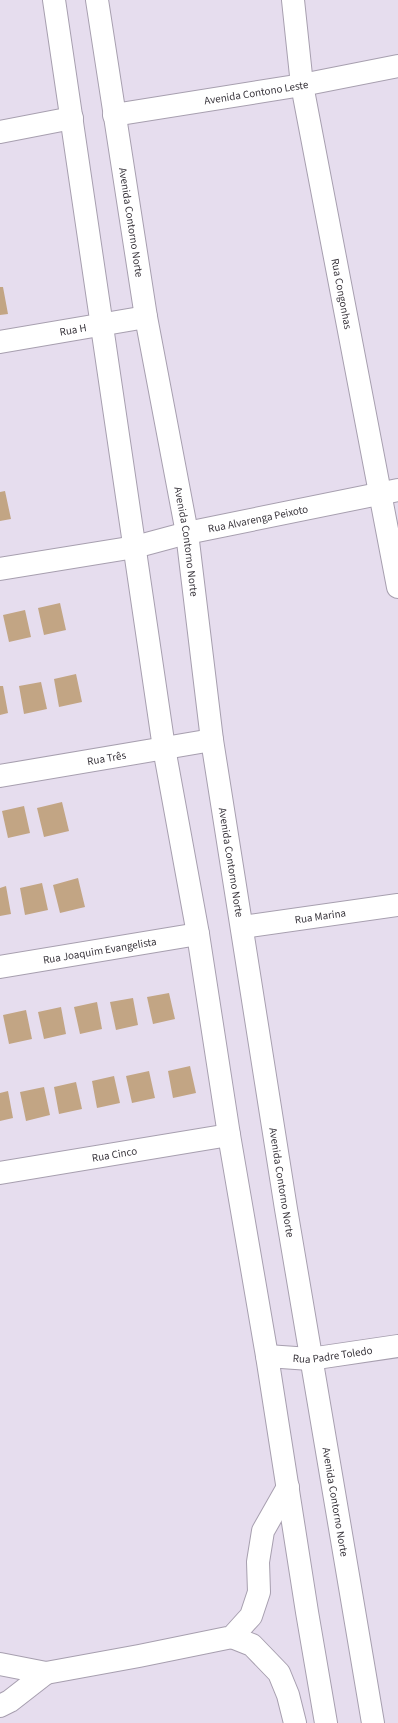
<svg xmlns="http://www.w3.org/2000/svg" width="398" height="1723" viewBox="0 0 398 1723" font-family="'Source Sans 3',sans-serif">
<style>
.building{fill:#c2a584}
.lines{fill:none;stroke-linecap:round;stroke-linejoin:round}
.street-casing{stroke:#a79faf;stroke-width:24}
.secondary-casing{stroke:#a79faf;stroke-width:24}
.street{stroke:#fff;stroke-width:22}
.secondary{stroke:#fff;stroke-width:22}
.labels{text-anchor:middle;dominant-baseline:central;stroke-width:3;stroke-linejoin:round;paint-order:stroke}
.street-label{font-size:11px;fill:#3a363d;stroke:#e6ddee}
</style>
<rect width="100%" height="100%" fill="#e6ddee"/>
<path class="building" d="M0 287H3L8 314 0 315Z
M5 491 11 519 0 521V492Z
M60 603 66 630 44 635 38 608Z
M25 610 31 637 9 642 3 615Z
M76 674 82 702 59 707 54 679Z
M41 682 47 709 24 714 19 686Z
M0 686H3L8 713 0 715Z
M62 802 69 831 44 837 37 808Z
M24 806 30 833 8 838 2 811Z
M78 878 85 907 60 913 53 885Z
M42 883 48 910 25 915 20 888Z
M6 886 11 914 0 916V888Z
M169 993 175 1019 153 1024 147 997Z
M133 998 138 1025 116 1030 110 1002Z
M97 1002 102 1029 80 1034 74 1007Z
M61 1007 66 1034 44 1039 38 1012Z
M26 1010 32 1039 9 1044 3 1015Z
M190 1066 196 1093 173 1098 168 1071Z
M149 1071 155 1098 132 1103 126 1076Z
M114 1076 120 1103 97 1108 92 1081Z
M76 1082 82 1109 59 1114 54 1087Z
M44 1087 50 1115 26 1121 20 1092Z
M8 1091 13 1118 0 1121V1093Z"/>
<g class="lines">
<g class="street-casing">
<g id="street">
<path id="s1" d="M293 0 302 85 398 587"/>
<path id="s2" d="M114 115 302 85 398 66"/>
<path d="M0 132 72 118"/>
<path id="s3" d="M0 342 146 317"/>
<path id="s4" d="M0 569 135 547 187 533 398 490"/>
<path id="s5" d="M0 776 212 740"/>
<path id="s6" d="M242 927 398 905"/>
<path id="s7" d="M0 967 198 934"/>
<path id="s8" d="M0 1173 229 1135"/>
<path id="s9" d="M267 1356 310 1359 398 1346"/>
<path d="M232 1637 252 1645 279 1673 288 1695 295 1723"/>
<path d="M0 1664 46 1673 139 1656 232 1637 251 1616 259 1592 258 1562 263 1531 288 1487"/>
<path d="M0 1706 10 1701 46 1673"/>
</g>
</g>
<g class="secondary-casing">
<g id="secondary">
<path d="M54 0 164 748 198 934 229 1135 267 1356 307 1612 326 1723"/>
<path id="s10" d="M97 0 146 317 187 533 212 740 286 1209 373 1723"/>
</g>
</g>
<use href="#street" class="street"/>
<use href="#secondary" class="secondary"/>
</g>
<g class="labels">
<g class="street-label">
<text stroke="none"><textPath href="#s2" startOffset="144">Avenida Contono Leste</textPath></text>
<text stroke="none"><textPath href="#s10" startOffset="225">Avenida Contorno Norte</textPath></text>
<text stroke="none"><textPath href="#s1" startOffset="298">Rua Congonhas</textPath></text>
<text stroke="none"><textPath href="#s3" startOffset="74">Rua H</textPath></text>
<text stroke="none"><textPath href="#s4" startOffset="263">Rua Alvarenga Peixoto</textPath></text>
<text stroke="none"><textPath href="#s10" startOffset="549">Avenida Contorno Norte</textPath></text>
<text stroke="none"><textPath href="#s5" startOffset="108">Rua Três</textPath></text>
<text stroke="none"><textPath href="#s10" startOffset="873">Avenida Contorno Norte</textPath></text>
<text stroke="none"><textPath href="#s6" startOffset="79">Rua Marina</textPath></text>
<text stroke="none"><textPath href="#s7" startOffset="101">Rua Joaquim Evangelista</textPath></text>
<text stroke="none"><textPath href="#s8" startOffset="116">Rua Cinco</textPath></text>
<text stroke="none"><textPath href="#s10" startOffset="1197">Avenida Contorno Norte</textPath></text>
<text stroke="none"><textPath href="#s9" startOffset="66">Rua Padre Toledo</textPath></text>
<text stroke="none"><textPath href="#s10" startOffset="1521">Avenida Contorno Norte</textPath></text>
</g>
</g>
</svg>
